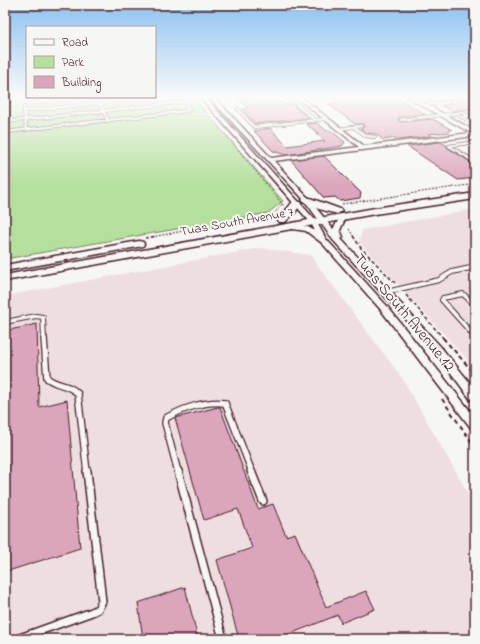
<svg xmlns="http://www.w3.org/2000/svg" width="480" height="644" viewBox="0 0 480 644" font-family="'Indie Flower',sans-serif">
<style>
.built{fill:#eedee2}
.green{fill:#b4df9c;stroke:#7f7f64}
.building{fill:#dba5bb;stroke:#4a1f2b}
.lines{fill:none;stroke-linecap:round;stroke-linejoin:round}
.lane-far4-casing{stroke:#4a1f2b;stroke-width:4}
.lane-far3-casing{stroke:#4a1f2b;stroke-width:5}
.lane-far2-casing{stroke:#4a1f2b;stroke-width:6}
.lane-far1-casing{stroke:#4a1f2b;stroke-width:8}
.lane-casing{stroke:#4a1f2b;stroke-width:10}
.street-casing{stroke:#4a1f2b;stroke-width:3}
.secondary-casing{stroke:#4a1f2b;stroke-width:3}
.path-far2{stroke:#4a1f2b;stroke-width:1;stroke-dasharray:2 1.5;stroke-linecap:butt}
.path-far1{stroke:#4a1f2b;stroke-width:1.5;stroke-dasharray:3.5 2.5;stroke-linecap:butt}
.path{stroke:#4a1f2b;stroke-width:2;stroke-dasharray:4.5 3.5;stroke-linecap:butt}
.lane-far4{stroke:#f6f6f2;stroke-width:2.5}
.lane-far3{stroke:#f6f6f2;stroke-width:3}
.lane-far2{stroke:#f6f6f2;stroke-width:4}
.lane-far1{stroke:#f6f6f2;stroke-width:5.5}
.lane{stroke:#f6f6f2;stroke-width:7}
.street{fill:#f6f6f2;fill-rule:evenodd}
.secondary{fill:#f6f6f2;fill-rule:evenodd}
.labels{text-anchor:middle;dominant-baseline:central;stroke-width:4;stroke-linejoin:round;paint-order:stroke}
.far-street-label{font-size:13px;fill:#4a1f2b;stroke:#f6f6f2}
.street-label{font-size:16px;fill:#4a1f2b;stroke:#f6f6f2}
</style>
<rect width="100%" height="100%" fill="#f6f6f2"/>
<filter id="ink" filterUnits="userSpaceOnUse"><feTurbulence type="fractalNoise" baseFrequency=".025" numOctaves="2"/><feDisplacementMap in="SourceGraphic" scale="8" xChannelSelector="R" yChannelSelector="G"/><feConvolveMatrix kernelMatrix="1 2 1 2 8 2 1 2 1" color-interpolation-filters="sRGB"/></filter>
<g filter="url(#ink)">
<path class="built" d="M475 209V371L464 356 359 242 362 230Z
M260 248 310 255 402 378 475 505V639H5V296Z"/>
<path class="green" d="M5 97H193L283 201 268 213 5 259Z"/>
<path class="building" d="M237 97 276 98 284 105 294 104 295 107 309 118 255 124 242 109 248 108Z
M329 97H396L425 114 400 117 398 119 400 122 433 119 452 130H448L450 132 428 134 431 136 398 140 395 138 383 140 376 134 367 133 361 129 364 127 363 124H355L328 104 337 103Z
M443 97H475V108L452 111 442 106 450 104 452 102 450 99 444 100Z
M317 123 327 131 330 130 345 142 342 146 286 155 273 151 254 131 270 128 287 146 325 141 316 133H318L306 124Z
M440 142 446 145 448 148 475 165V178L458 180 407 146Z
M324 156 361 193 360 198 340 201 335 197 324 198 291 160Z
M37 324 39 407 67 400 80 548 5 572V331Z
M218 407H220L258 509 273 504 286 536 295 533 326 607 366 591 375 609 341 623 338 615 277 639H239L217 560 252 548 238 509 204 520 175 418Z
M185 587 198 639H143L138 603Z"/>
<g class="lines">
<g class="lane-far4-casing">
<path id="lane-far4" d="M23 97 26 129
M97 97 108 121
M286 97 291 100H301
M5 98 11 97
M417 101 441 99
M297 105 315 120
M424 105 449 102
M5 106 89 97
M238 109 254 127 326 119
M24 111 155 97
M454 113 475 124
M401 120 475 111
M5 122 184 102
M354 127 366 136 375 137
M338 129 361 126
M5 132 187 111 189 109 180 97
M449 146 469 158
M449 146 468 143"/>
</g>
<g class="lane-far3-casing">
<path id="lane-far3" d="M467 157 475 162"/>
</g>
<g class="lane-far2-casing">
<path id="lane-far2" d="M386 292 439 280 452 272 475 267
M475 305 463 294 443 298 442 300 475 337
M5 322 36 316 43 317 44 339"/>
</g>
<g class="lane-far1-casing">
<path id="lane-far1" d="M44 338 47 378C56 386 70 384 78 394L87 472
M178 472 165 423 166 418C182 409 206 400 225 403L252 472"/>
</g>
<g class="lane-casing">
<path id="lane" d="M178 471 223 639
M251 471 263 501
M17 639 92 612 98 609 102 601 87 471"/>
</g>
<g class="street-casing">
<path id="street" d="M200 97H205L316 221 326 239 387 306 475 417V430L471 428 381 310 322 243 306 231 286 228V226L288 225 308 227 315 231 311 223Z
M209 97H214L271 158 359 147 296 97H301L364 146 471 133 407 97H413L475 131V136L274 161 309 199 333 229 341 216H345L346 217 340 230 343 237 341 239 440 346 475 389V401L471 400 434 350 333 240 305 201Z"/>
</g>
<g class="secondary-casing">
<path id="secondary" d="M475 193V199L375 214 5 281V275L375 208Z
M307 197 340 209 342 211 337 214C327 211 310 208 302 200L304 198Z
M296 200 301 203 295 213 285 222H279L277 220C283 213 288 209 293 201Z
M139 241 143 242 144 244 143 246 5 271V265Z"/>
</g>
<path class="path-far2" d="M227 136 284 206
M342 204 475 184
M274 214 283 203
M349 229 354 237
M152 237 277 213"/>
<path class="path-far1" d="M353 236 361 248 395 283
M145 238 157 236
M406 295 444 339"/>
<path class="path" d="M443 338 475 374
M442 399 475 447"/>
<use href="#lane-far4" class="lane-far4"/>
<use href="#lane-far3" class="lane-far3"/>
<use href="#lane-far2" class="lane-far2"/>
<use href="#lane-far1" class="lane-far1"/>
<use href="#lane" class="lane"/>
<use href="#street" class="street"/>
<use href="#secondary" class="secondary"/>
</g>
</g>
<linearGradient id="sky" x2="0" y2="1"><stop stop-color="#8bc1f0"/><stop offset="0.52" stop-color="#fbfbf9"/><stop offset="1" stop-color="#fbfbf9" stop-opacity="0"/></linearGradient>
<rect width="480" height="187" fill="url(#sky)"/>
<g class="labels">
<g class="far-street-label">
<text transform="translate(237 222) rotate(-10)">Tuas South Avenue 7</text>
</g>
<g class="street-label">
<text transform="translate(404 313) rotate(50)">Tuas South Avenue 12</text>
</g>
</g>
<rect width="480" height="644" fill="none" stroke="#f6f6f2" stroke-width="20"/>
<rect x="10" y="10" width="460" height="624" fill="none" stroke="#4a1f2b" stroke-width="1.5" filter="url(#ink)"/>
<rect x="26" y="26" width="130" height="72" fill="#f6f6f2" stroke="#b1a0a2"/>
<rect x="34" y="39" width="20" height="6" fill="#f6f6f2" stroke="#b1a0a2"/>
<text x="62" y="46" font-size="12" fill="#4a1f2b">Road</text>
<rect x="34" y="56" width="20" height="12" fill="#b4df9c" stroke="#b1a0a2"/>
<text x="62" y="66" font-size="12" fill="#4a1f2b">Park</text>
<rect x="34" y="76" width="20" height="12" fill="#dba5bb" stroke="#b1a0a2"/>
<text x="62" y="86" font-size="12" fill="#4a1f2b">Building</text>
</svg>
